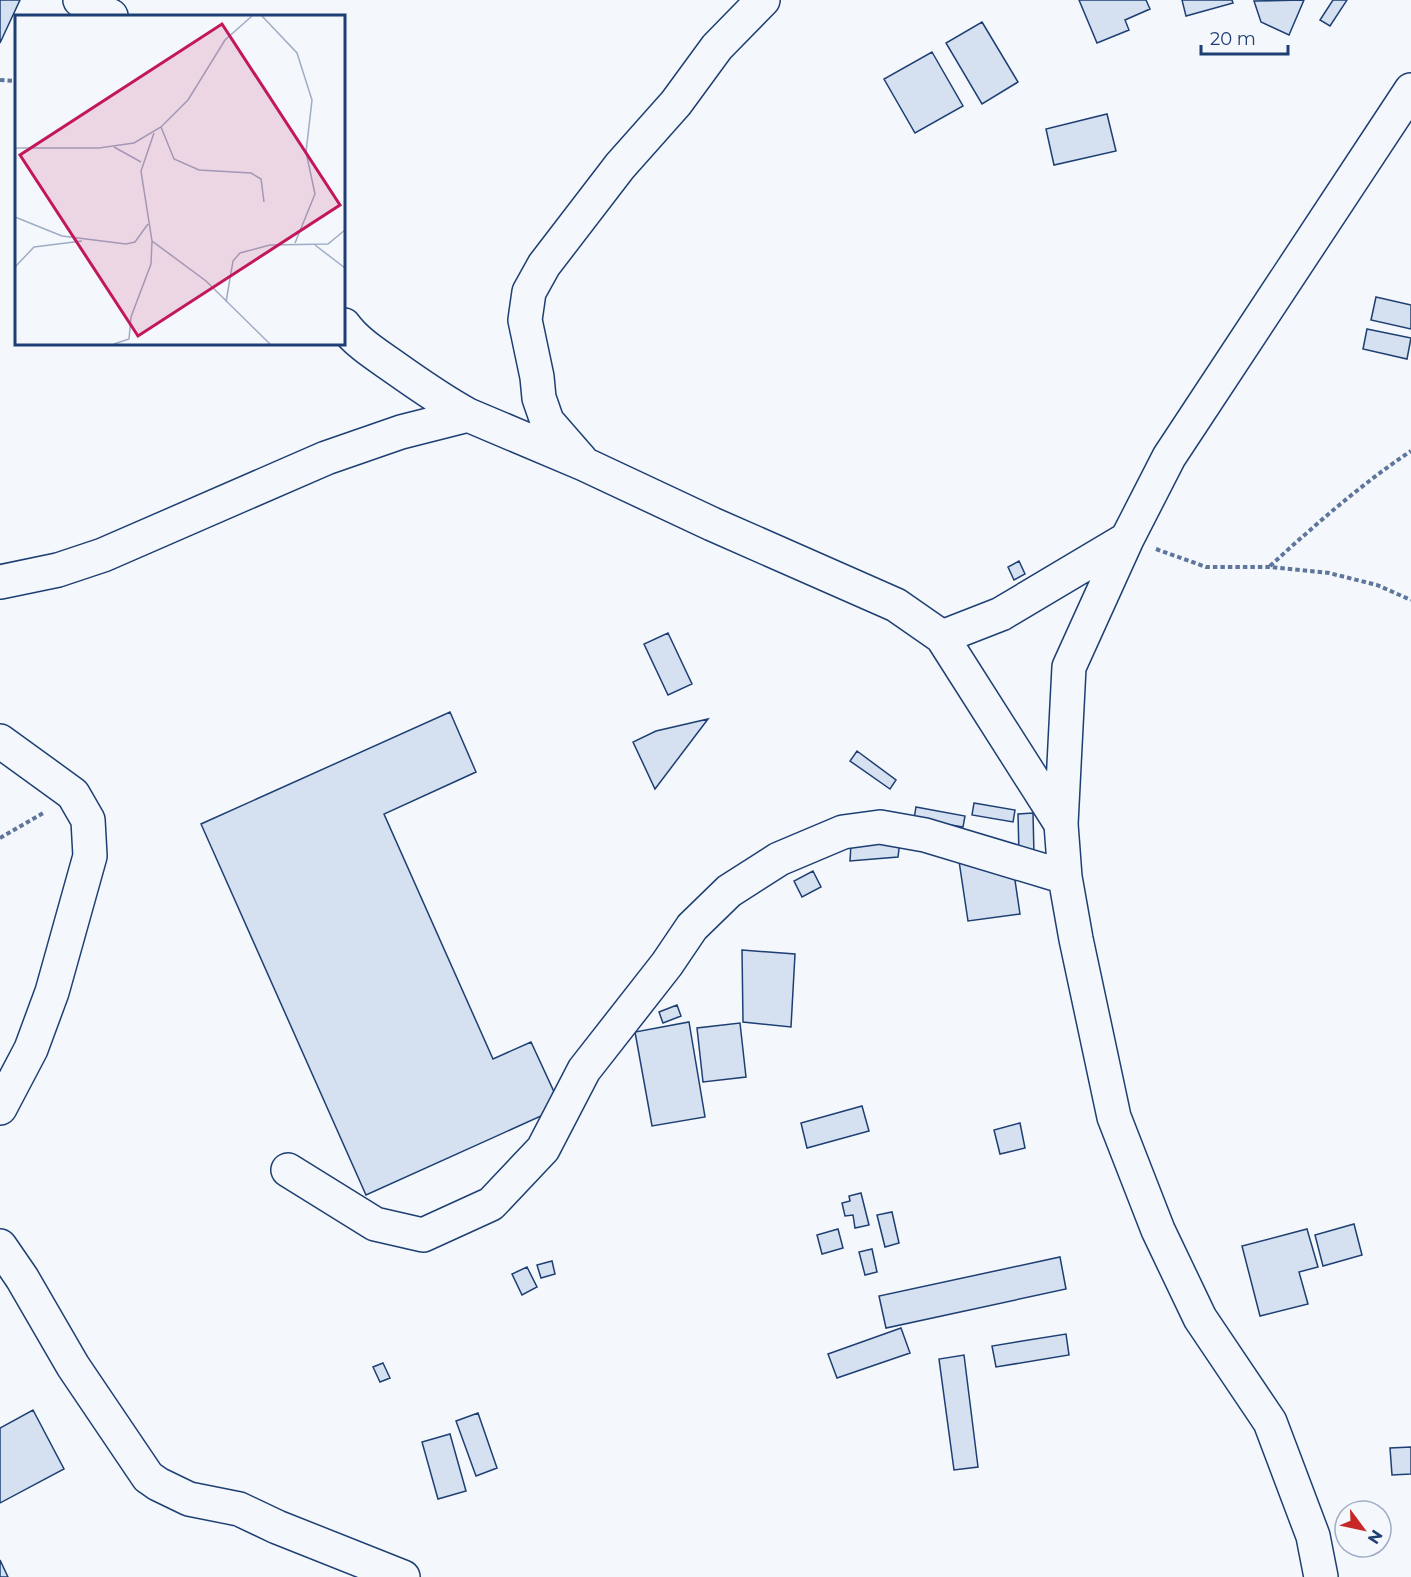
<svg xmlns="http://www.w3.org/2000/svg" width="1411" height="1577" viewBox="0 0 1411 1577" font-family="Montserrat,sans-serif">
<style>
.building{fill:#d5e0f0;stroke:#1d3f73;stroke-width:1.5}
.lines{fill:none;stroke-linecap:round;stroke-linejoin:round}
.minor-casing{stroke:#1d3f73;stroke-width:36}
.path{stroke:#5e769c;stroke-width:4;stroke-dasharray:4.5 3;stroke-linecap:butt}
.minor{stroke:#f4f7fb;stroke-width:33}
.inset-road{fill:none;stroke:#9eadc5;stroke-width:1.5}
.view{fill:#c2185b;fill-opacity:0.15;stroke:#c2185b;stroke-width:3}
.inset-edge{fill:none;stroke:#1d3f73;stroke-width:3}
</style>
<rect width="100%" height="100%" fill="#f4f7fb"/>
<path class="building" d="M0 0H20L0 43Z
M1079 0H1146L1150 9 1125 20 1129 30 1097 43Z
M1182 0H1232L1233 3 1186 16Z
M1304 0 1289 35 1261 22 1254 1Z
M1333 0H1347L1330 26 1320 20Z
M982 22 1018 82 982 104 946 43Z
M932 52 963 106 915 133 884 79Z
M1107 114 1116 151 1054 165 1046 129Z
M1376 297 1411 305V329L1371 320Z
M1367 329 1411 338 1407 359 1363 349Z
M1019 561 1025 574 1014 580 1008 567Z
M668 633 692 684 668 695 644 644Z
M450 712 476 772 384 814 493 1059 531 1042 561 1107 366 1195 201 824Z
M708 719 655 789 633 742 656 731Z
M857 751 896 780 890 789 850 761Z
M974 803 1015 810 1013 822 972 815Z
M916 807 965 816 963 827 914 819Z
M1033 813 1034 855H1019L1018 814Z
M900 841 898 857 850 861 851 844Z
M959 861 1013 867 1020 914 968 921Z
M813 871 821 887 802 897 794 881Z
M742 950 795 954 791 1027 743 1022Z
M677 1005 681 1016 663 1023 659 1012Z
M689 1022 705 1117 652 1126 635 1032Z
M740 1023 746 1077 703 1082 697 1028Z
M862 1106 869 1131 807 1148 801 1123Z
M1020 1123 1025 1148 1000 1154 994 1130Z
M861 1193 869 1225 855 1228 853 1215 845 1216 842 1203 850 1201 849 1196Z
M892 1212 899 1243 885 1247 877 1215Z
M1354 1224 1362 1255 1323 1266 1315 1235Z
M838 1229 843 1248 822 1254 817 1235Z
M1307 1229 1318 1267 1299 1272 1308 1304 1260 1316 1242 1246Z
M872 1249 877 1272 865 1275 859 1252Z
M1060 1257 1066 1289 886 1328 879 1296Z
M552 1261 555 1274 541 1278 537 1265Z
M527 1267 537 1287 522 1295 512 1274Z
M901 1328 910 1353 837 1378 828 1354Z
M1066 1334 1069 1355 996 1367 992 1346Z
M964 1355 978 1467 954 1470 939 1359Z
M383 1363 390 1378 380 1382 373 1367Z
M33 1410 64 1469 0 1503V1428Z
M478 1413 497 1468 476 1476 456 1421Z
M450 1434 466 1491 438 1499 422 1442Z
M1411 1447V1474L1392 1475 1390 1448Z
M0 1560 8 1577H0Z"/>
<g class="lines">
<g class="minor-casing">
<path id="minor" d="M80 0 111 16
M344 325C356 342 377 355 394 367 418 384 442 401 468 415
M581 460 547 421 539 398 537 377 525 320 529 292 544 265 620 166 676 103 717 47 763 0
M0 582 58 570 103 555 326 458 401 432 468 415 584 464 712 524 896 605 942 637 1061 824
M942 637 1001 614 1127 539
M0 741 73 794 88 820 90 856 52 992 31 1049 0 1108
M288 1170 375 1224 423 1235 491 1204 543 1149 584 1070 667 964 692 927 729 891 779 859 843 832 880 827 925 835 1065 877
M0 1246 22 1278 73 1366 148 1477 158 1484 189 1499 239 1509 277 1527 403 1577
M1321 1577 1313 1536 1270 1422 1200 1318 1158 1230 1114 1117 1076 939 1065 877 1061 824 1069 667 1127 539 1169 457 1411 90"/>
</g>
<path class="path" d="M0 80 16 81
M1156 549 1206 567H1270L1329 573 1377 585 1411 600
M1270 566C1315 525 1360 485 1411 451
M0 838 45 812"/>
<use href="#minor" class="minor"/>
</g>
<g transform="translate(15 15)">
<rect width="330" height="330" fill="#f4f7fb"/>
<path class="inset-road" d="M247 1 282 38 297 85 291 137 300 179 280 228M146 112 159 144 184 155 236 158 246 164 249 187M139 118 126 156 137 226 191 266 255 329M99 132 126 147M0 133H84L119 128 146 112 173 85 210 25 237 1M0 202 47 221 111 229 120 227 133 209M300 230 330 253M0 252 19 232 67 226M211 287 218 246 225 238 255 230 313 229 330 215M99 329 114 324 116 302 136 249 137 226"/>
<path class="view" d="M207 9 325 190 123 321 5 140Z"/>
<rect width="330" height="330" class="inset-edge"/>
</g>
<g transform="translate(1363 1529) rotate(123)"><circle r="28" fill="#f4f7fb" stroke="#9eadc5" stroke-width="1.5"/>
<path d="M0-4.5L10 22L0 15L-10 22Z" fill="#c62828"/>
<text y="-9" font-size="16" font-weight="bold" text-anchor="middle" fill="#1d3f73">N</text>
</g>
<path d="M1201 45v9h87v-9" fill="none" stroke="#1d3f73" stroke-width="3"/>
<text x="1210" y="45" font-size="18" fill="#1d3f73" stroke="#f4f7fb" stroke-width="4.5" paint-order="stroke">20 m</text>
</svg>
